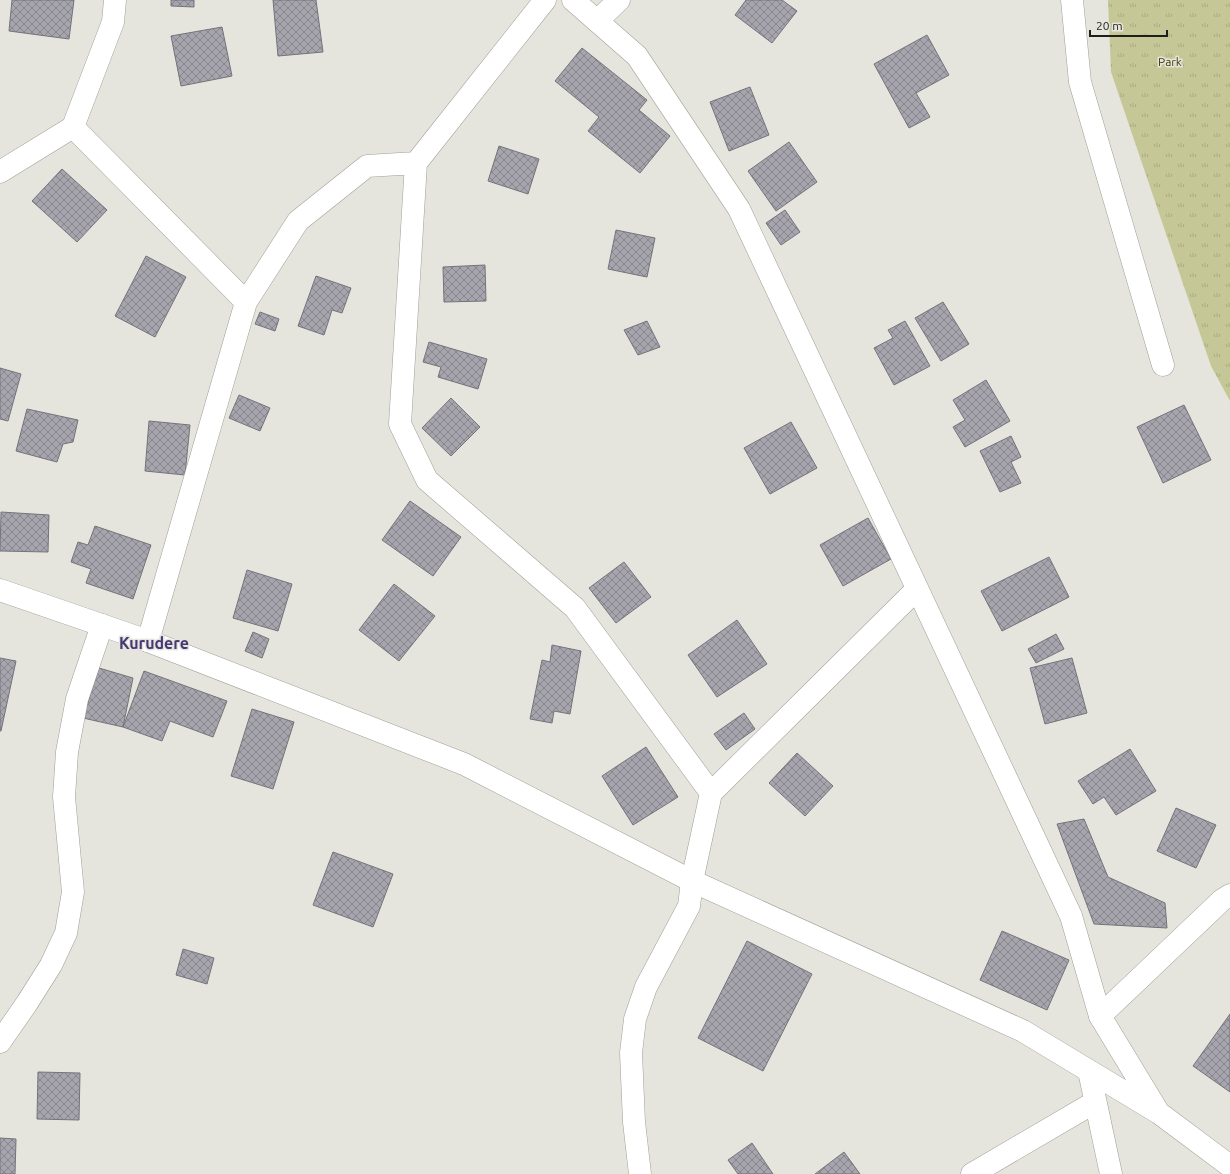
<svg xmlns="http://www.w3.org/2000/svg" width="1230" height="1174" viewBox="0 0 1230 1174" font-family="Ubuntu,sans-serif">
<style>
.park{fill:url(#park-tufts)}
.building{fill:url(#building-cross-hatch);stroke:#74737b}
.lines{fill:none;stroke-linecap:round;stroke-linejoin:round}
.street-casing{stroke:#9fa098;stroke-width:23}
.secondary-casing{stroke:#9fa098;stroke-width:23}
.street{stroke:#fff;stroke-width:22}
.secondary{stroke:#fff;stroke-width:22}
.labels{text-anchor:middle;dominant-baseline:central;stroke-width:3;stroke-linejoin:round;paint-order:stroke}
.park-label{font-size:12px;fill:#3b3903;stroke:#e5e5dd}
.district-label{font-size:16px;font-weight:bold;fill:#463875;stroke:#e5e5dd}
</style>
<defs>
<pattern id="park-tufts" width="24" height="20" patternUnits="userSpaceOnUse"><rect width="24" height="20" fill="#c6c797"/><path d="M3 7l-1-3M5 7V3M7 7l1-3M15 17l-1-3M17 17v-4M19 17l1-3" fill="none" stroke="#aaaa82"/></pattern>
<pattern id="building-cross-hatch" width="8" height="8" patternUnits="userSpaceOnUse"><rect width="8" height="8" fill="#a6a5ad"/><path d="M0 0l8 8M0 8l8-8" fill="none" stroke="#87868c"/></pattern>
</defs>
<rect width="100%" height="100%" fill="#e5e5dd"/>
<path class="park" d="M1108 0H1230V401L1211 366 1111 72Z"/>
<path class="building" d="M12 0H74L69 39 9 31Z
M171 0H194V7L171 6Z
M273 0H316L323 52 278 56Z
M746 0H782L797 11 772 43 735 15Z
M222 27 232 76 181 86 171 36Z
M927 35 949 75 916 93 930 117 909 128 874 64Z
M582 48 647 100 639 110 670 136 640 173 588 131 599 117 555 81Z
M750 87 769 135 729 151 710 102Z
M789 142 817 182 776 211 748 171Z
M499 146 539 159 528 194 488 181Z
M62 169 107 210 77 242 32 201Z
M785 210 800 232 781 245 766 223Z
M616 230 655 238 647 277 608 269Z
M146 256 186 277 155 337 115 316Z
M485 265 486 301 444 302 443 267Z
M316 276 351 288 342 313 332 310 324 335 298 326Z
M943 302 969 344 941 361 915 318Z
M260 312 279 319 275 331 255 324Z
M647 321 660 347 638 355 624 330Z
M905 321 930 366 894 385 874 348 893 338 888 330Z
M429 342 487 359 478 389 438 377 441 367 423 362Z
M0 368 21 374 8 421 0 419Z
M986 380 1010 421 965 447 953 427 965 420 953 400Z
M239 395 270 408 260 431 229 418Z
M451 398 480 427 451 456 422 428Z
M1184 405 1211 460 1163 483 1137 427Z
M27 409 78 420 73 442 63 444 57 462 16 451Z
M149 421 190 425 185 475 145 471Z
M791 422 817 468 770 494 744 448Z
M1011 436 1021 457 1011 462 1021 483 1000 492 980 451Z
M410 501 461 537 433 576 382 540Z
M1 512 49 515 48 552 0 551Z
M868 518 891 559 843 586 820 545Z
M95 526 151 545 133 599 86 583 91 569 71 562 78 542 88 545Z
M1049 557 1069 597 1002 631 981 591Z
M624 562 651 597 616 623 589 588Z
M247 570 292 584 278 631 233 618Z
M394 584 435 616 399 661 359 630Z
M737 620 767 664 717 697 688 655Z
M253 632 269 639 262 658 245 651Z
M1056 634 1064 649 1036 663 1028 649Z
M552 645 581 651 570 714 554 711 552 723 530 719 542 660 550 662Z
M0 658 16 661 1 731H0Z
M1072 658 1087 713 1045 724 1030 668Z
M99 668 133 678 123 727 83 718Z
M144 671 227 701 213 737 170 721 162 741 123 727Z
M252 709 294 722 273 789 231 776Z
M744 713 755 729 726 750 714 734Z
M646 747 678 797 633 825 602 776Z
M1130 749 1156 791 1116 815 1104 797 1093 804 1078 781Z
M797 753 833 786 805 816 769 783Z
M1176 808 1216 825 1196 868 1157 851Z
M1084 819 1108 877 1165 903 1167 928 1094 924 1057 824Z
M333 852 393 874 373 927 313 905Z
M1002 931 1069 960 1047 1010 980 980Z
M747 941 812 974 763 1071 698 1038Z
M183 949 214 958 207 984 176 975Z
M1230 1014V1092L1193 1066Z
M38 1072 80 1073 79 1120 37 1119Z
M0 1138 16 1139 15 1174H0Z
M752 1143 773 1174H738L728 1160Z
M844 1152 860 1174H815Z"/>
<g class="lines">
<g class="street-casing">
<path id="street" d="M545 0 416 163 400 424 427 480 575 608 711 793
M1072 0 1080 82 1163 365
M597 21 619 0
M73 127 246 302
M0 172 73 127 113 22 115 0
M148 641 246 302 298 221 367 166 416 163
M1100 1016 1222 900 1230 895
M0 1042 27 1003 51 965 66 933 73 892 64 797 67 752 77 699 102 625
M1089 1071 1111 1174
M640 1174 634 1122 631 1053 635 1019 646 987 689 906 692 881 711 793 917 589
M972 1174 1095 1102"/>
</g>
<g class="secondary-casing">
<path id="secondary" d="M573 0 637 56 739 209 1071 916 1100 1016 1157 1110
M0 590 148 641 464 764 692 881 1023 1031 1159 1113 1230 1166"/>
</g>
<use href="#street" class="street"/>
<use href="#secondary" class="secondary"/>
</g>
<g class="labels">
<g class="park-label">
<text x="1170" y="61">Park</text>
</g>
<g class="district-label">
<text x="154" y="643">Kurudere</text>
</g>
</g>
<path d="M1090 30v6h77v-6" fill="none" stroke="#1e1e1b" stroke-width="2"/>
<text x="1096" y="30" font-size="12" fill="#1e1e1b" stroke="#e5e5dd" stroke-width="3" paint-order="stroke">20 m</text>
</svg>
